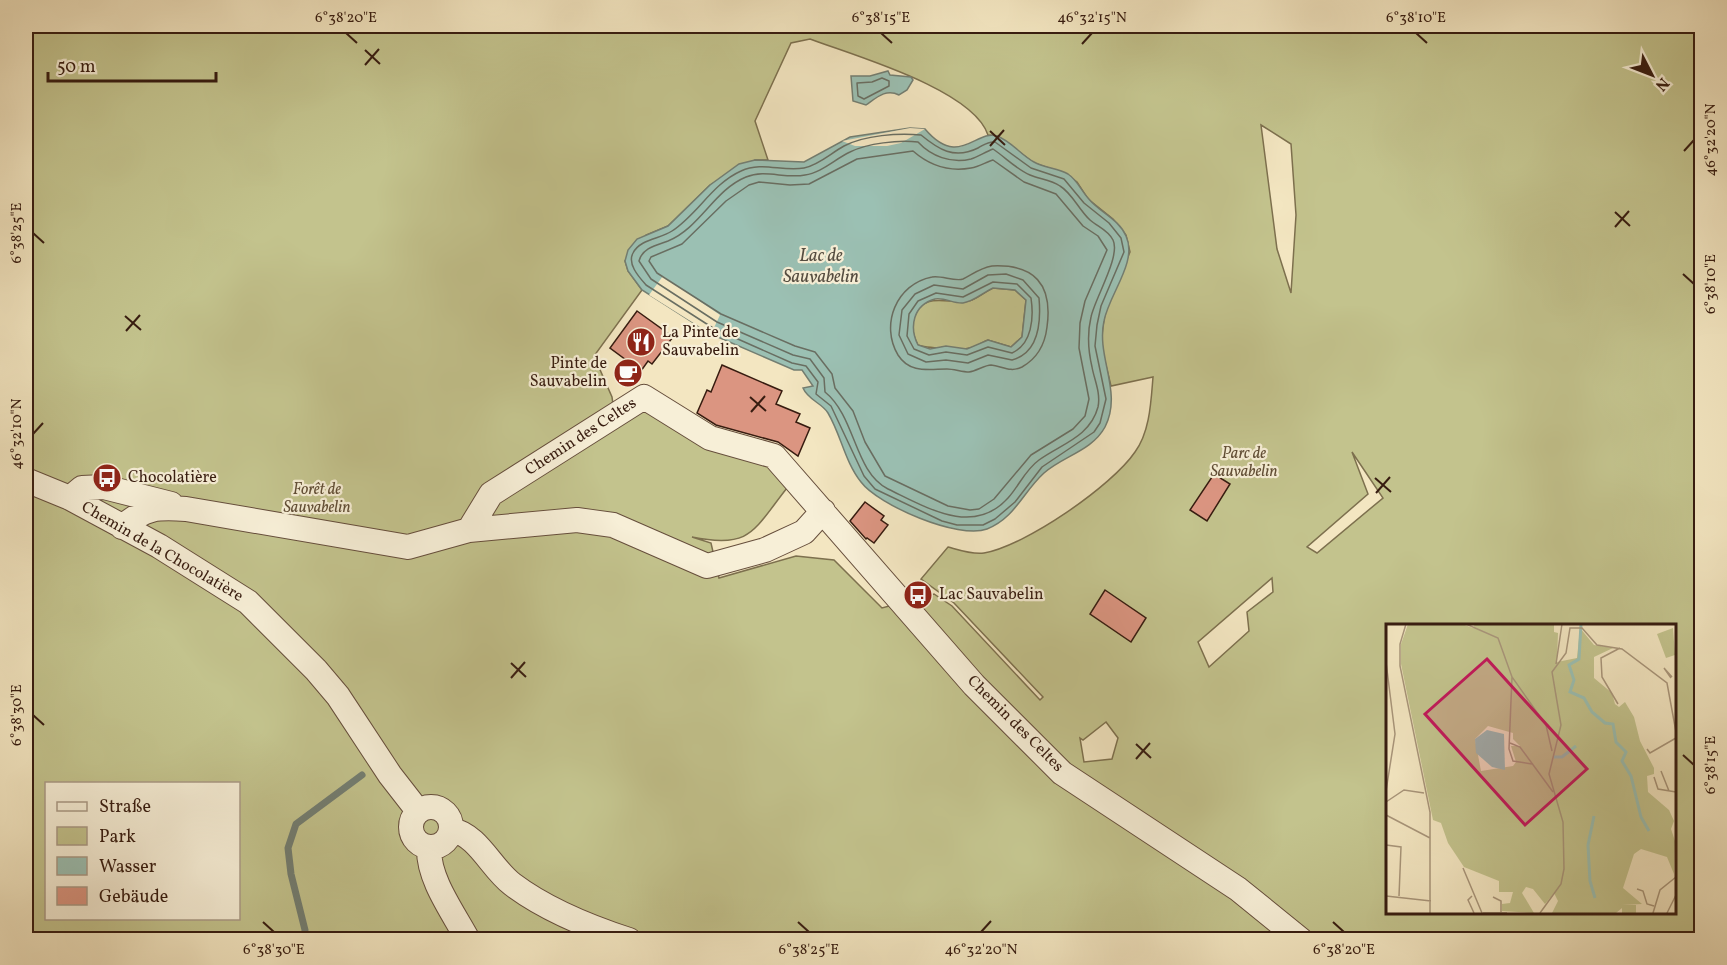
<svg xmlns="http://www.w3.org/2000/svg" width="1727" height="965" viewBox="0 0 1727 965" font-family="Vollkorn,serif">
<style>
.green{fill:#c3c38d;stroke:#7d704e;stroke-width:1.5;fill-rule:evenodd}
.water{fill:#9bc0b3;stroke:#737e72;stroke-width:1.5;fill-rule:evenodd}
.pier{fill:#f3e6c1}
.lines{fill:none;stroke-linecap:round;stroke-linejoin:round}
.shore{stroke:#696e62;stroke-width:1.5}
.stream{stroke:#737e72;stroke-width:7}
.building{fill:#db9581;stroke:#371c10;stroke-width:1.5}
.street-casing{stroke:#664e3c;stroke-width:26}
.street{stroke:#f7efd7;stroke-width:24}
.ticks{fill:none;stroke:#371c10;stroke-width:2}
.labels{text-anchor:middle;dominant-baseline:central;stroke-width:4.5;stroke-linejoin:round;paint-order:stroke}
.poi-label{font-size:16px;fill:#371c10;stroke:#f7efd7;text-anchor:start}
.street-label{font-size:16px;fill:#371c10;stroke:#f7efd7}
.park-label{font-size:16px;font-style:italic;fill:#614e36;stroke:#f7efd7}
.water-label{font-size:18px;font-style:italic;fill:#554d41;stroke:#f7efd7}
.inset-river{fill:none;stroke:#9bc0b3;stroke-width:3}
.inset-road{fill:none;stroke:#a8957a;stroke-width:1.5}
.view{fill:#c2185b;fill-opacity:0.15;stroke:#c2185b;stroke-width:3}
.inset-edge{fill:none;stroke:#371c10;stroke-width:3}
.neatline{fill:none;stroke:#371c10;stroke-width:2}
.ticks-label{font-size:15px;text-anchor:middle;fill:#371c10}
</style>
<rect width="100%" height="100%" fill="#f3e6c1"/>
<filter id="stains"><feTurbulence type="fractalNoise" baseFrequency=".00333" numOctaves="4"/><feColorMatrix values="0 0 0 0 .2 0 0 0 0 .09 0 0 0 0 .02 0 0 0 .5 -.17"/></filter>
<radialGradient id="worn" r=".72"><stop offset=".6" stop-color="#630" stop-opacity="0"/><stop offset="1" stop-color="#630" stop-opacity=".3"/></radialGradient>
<path class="green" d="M26 26H1701V939H26ZM810 39C852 55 973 89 988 135L998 136 1034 163 1066 174 1077 182 1088 199 1113 219 1126 235 1130 252 1106 308 1103 326 1101 345 1111 386 1153 377C1151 401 1150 432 1135 452 1112 486 1025 546 984 553 973 555 959 550 948 547L921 579 954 603 1043 697 1040 700 952 606 934 594 882 608 834 560 796 556 719 578 711 543 692 537C751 549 753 531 787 488L770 465 651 410 627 413 615 420 612 397 594 356 642 290 628 271 625 261 646 235 668 226 710 185 755 160H768L755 121 791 43ZM1261 125 1291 144 1296 215 1291 293 1277 249ZM1352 452 1383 498 1317 553 1307 547 1368 494ZM1272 578 1273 592 1247 612 1249 631 1209 667 1198 642ZM1388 626H1674V912H1388ZM1106 722 1118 738 1112 759 1084 762 1080 738 1083 740ZM46 784H238V918H46Z
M993 288 1015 290 1026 300 1022 337 1011 347 988 340C982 342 977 347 970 348 963 350 925 348 918 345 913 336 911 328 914 318 923 288 953 307 972 300 979 297 986 291 993 288Z"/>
<path class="water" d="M888 71 890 75 911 77 913 80 907 90 899 95C886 88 876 98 866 105L853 101 851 76H870Z
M910 128 925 129C959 169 976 129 997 136 1011 141 1021 155 1034 162 1044 168 1058 168 1068 174 1077 180 1081 190 1088 198 1099 212 1119 219 1126 236 1138 262 1109 294 1104 321 1096 357 1123 392 1105 427 1092 451 1063 456 1044 473 1023 492 1015 518 987 529 959 540 878 505 861 482 845 462 841 435 828 413 822 403 808 400 803 388L813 386 802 370H794L711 334 642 290 628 271 625 261 628 250 637 239 668 226 710 185 739 164 755 160 804 162 850 137ZM993 288 1015 290 1026 300 1022 337 1011 347 988 340 967 349 946 346 930 349 918 345C909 327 913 305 935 299 944 297 954 304 963 303 973 302 984 292 993 288Z"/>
<path class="pier" d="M910 128 925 129 901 143 887 146H855L842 141Z
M663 276 720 315 711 334 649 295Z"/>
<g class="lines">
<path class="shore" d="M882 78 889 81V86L864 99 858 96 857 83 872 82Z
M921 135C938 149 954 160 978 148 984 145 988 141 995 142L1031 168 1064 179 1084 203 1109 223 1121 238 1124 252 1101 306 1097 325 1095 346 1106 399 1100 423 1094 432 1042 467 1015 502 995 519 983 525H957L942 521 875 489 864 476 831 406 816 394 818 382 806 366 792 363 713 328 646 285C639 277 627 264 633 253 640 239 660 239 672 231 698 214 712 184 741 171 762 161 782 172 804 168 819 165 831 153 844 146 865 135 898 133 921 135Z
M918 142C931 156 951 164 971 159 978 157 985 152 993 149 1005 157 1016 169 1030 175 1039 179 1051 180 1060 186 1072 193 1079 210 1090 220 1098 227 1108 230 1113 240 1121 256 1095 298 1091 317 1087 334 1088 350 1092 367 1094 379 1101 393 1098 407 1090 437 1061 444 1039 460 1025 470 1019 486 1008 498 973 537 926 507 888 489 854 472 856 417 825 392L824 378 810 359 793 355 717 322 651 279 639 261C642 248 657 245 668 241 700 228 714 190 746 177 765 169 785 179 805 175 821 173 835 159 850 152 868 143 898 140 918 142Z
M913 151C929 165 949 172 971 168 979 167 986 162 993 160L1024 182 1056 194 1083 226 1098 236 1107 250 1085 301 1080 323 1079 348 1089 399 1085 416 1073 429 1031 455 994 499 979 509 970 510 948 506 885 476 865 442 853 411 835 388 832 374 815 352 795 346 721 314 657 273 649 261 651 257 682 244 726 201 749 185 759 182 790 185 809 184 857 159Z
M992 266C1034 264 1053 284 1047 327 1045 344 1038 358 1022 367 1010 373 1002 366 991 365 985 365 976 371 969 372 962 372 954 369 947 369 929 369 910 374 898 355 880 325 896 284 932 277 941 275 955 282 963 279 973 274 980 268 992 266Z
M1006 274 1023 280 1039 298C1041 321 1039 353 1012 360L988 355 968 363 946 360 926 362 908 354 899 335 902 310 915 294 934 285 963 289 988 275Z
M993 282 1017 284 1031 298C1034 318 1032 344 1012 353L988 347 967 355 946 352 929 355 914 349 907 336 909 314 918 301 936 293 963 297Z"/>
<path class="stream" d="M304 940 305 930 291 874 288 848 296 824 362 775"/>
</g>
<path class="building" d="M637 311 673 337 652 364 648 361 641 371 610 348Z
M722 365 782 391 776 404 800 414 796 422 810 428 798 456 778 442 716 425 697 413 707 390 711 392Z
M1214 474 1230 484 1207 521 1190 510Z
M865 502 884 516 881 520 888 525 874 543 867 538 866 539 850 521Z
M1105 590 1146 618 1131 642 1090 614Z"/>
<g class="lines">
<g class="street-casing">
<path id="street" d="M26 480 70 498 159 546 248 602 316 670 338 696 390 775 418 811
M70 498 82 488 104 487 171 504
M122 527C146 507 157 507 186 509L408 547 469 530 577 520 613 525 707 566 765 550 804 532 823 511
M469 530 491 494 644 397 710 438 774 456 974 685 1062 773 1238 889 1301 940
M411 827a20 20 0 1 1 40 0a20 20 0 1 1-40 0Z
M452 830C478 835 491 868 512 884 545 909 589 927 629 940
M429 848C428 879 453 912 468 940"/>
</g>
<use href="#street" class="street"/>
</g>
<path class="ticks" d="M346 33 357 43M881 33 892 43M1416 33 1427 43M1082 44 1092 33M365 50 380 64M365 65 379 49M990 131 1005 145M990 146 1004 130M1684 151 1694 140M1615 212 1630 226M1615 227 1629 211M33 233 44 243M1683 274 1694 284M125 316 141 330M126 331 140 315M750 397 766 411M751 412 765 396M33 434 43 423M1375 478 1391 492M1376 493 1390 477M511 663 526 677M511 678 525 662M33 715 44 725M1136 744 1151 758M1683 755 1694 765M1136 759 1150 743M263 922 274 932M798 922 809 932M1333 922 1344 932M981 932 991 921"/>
<defs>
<g id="restaurant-disc" transform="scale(1.5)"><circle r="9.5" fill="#8f2418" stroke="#f7efd7"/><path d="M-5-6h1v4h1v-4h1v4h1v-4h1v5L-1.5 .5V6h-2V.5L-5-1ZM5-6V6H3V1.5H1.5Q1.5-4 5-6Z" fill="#fff"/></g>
<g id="cafe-disc" transform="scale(1.5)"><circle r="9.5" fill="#8f2418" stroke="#f7efd7"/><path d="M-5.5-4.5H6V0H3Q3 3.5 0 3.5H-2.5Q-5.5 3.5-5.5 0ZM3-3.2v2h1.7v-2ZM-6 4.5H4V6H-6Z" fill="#fff"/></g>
<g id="bus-disc" transform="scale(1.5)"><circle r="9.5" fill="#8f2418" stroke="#f7efd7"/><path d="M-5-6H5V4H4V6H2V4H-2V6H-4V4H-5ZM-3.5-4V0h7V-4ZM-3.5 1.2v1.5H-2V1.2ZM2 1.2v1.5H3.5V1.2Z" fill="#fff"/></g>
</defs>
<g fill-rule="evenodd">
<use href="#restaurant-disc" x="641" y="342"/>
<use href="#cafe-disc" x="628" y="373"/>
<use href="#bus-disc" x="107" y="478"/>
<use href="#bus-disc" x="918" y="595"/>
</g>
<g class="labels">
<g class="poi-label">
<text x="662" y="333">La Pinte de<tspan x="662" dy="18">Sauvabelin</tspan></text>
<text x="607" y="364" text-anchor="end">Pinte de<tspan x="607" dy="18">Sauvabelin</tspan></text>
<text x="128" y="478">Chocolatière</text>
<text x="939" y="595">Lac Sauvabelin</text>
</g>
<g class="street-label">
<text transform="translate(581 437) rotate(-33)">Chemin des Celtes</text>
<text transform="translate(162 552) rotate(30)">Chemin de la Chocolatière</text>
<text transform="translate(1015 724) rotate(45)">Chemin des Celtes</text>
</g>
<g class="park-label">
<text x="1244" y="454">Parc de<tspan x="1244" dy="18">Sauvabelin</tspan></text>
<text x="317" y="490">Forêt de<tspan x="317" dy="18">Sauvabelin</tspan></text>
</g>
<g class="water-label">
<text x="821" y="256">Lac de<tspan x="821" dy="21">Sauvabelin</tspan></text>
</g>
</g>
<g transform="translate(1386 624)">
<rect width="290" height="290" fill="#f3e6c1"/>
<path d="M22 0H76L87 4 89 0H168V8L172 9 171 38 191 34 194 4 208 21 227 24 208 33V54L226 69 229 80 233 83 239 78 248 93 254 117 268 144V150L261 152 262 168 283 186 288 197 285 205 289 217 288 250 281 233 255 225 248 230 237 264 256 280 236 281H250V289H236V284L230 289H166L172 277 168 269 159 280 147 265 140 263 136 269 148 289 116 287V280L124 279 127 268H113V257L78 243 62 219 55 199 47 196 15 40V20ZM102 102 127 109V115L134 122H125L130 138 127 142 95 147 89 115ZM287 4 289 31 280 34 271 10Z" fill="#c3c38d" fill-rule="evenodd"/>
<path d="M101 106 118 110 119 146 106 143 90 129 89 115Z" fill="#9bc0b3"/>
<path class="inset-river" d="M195 0 193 35 183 41 188 56 184 68 198 74 206 88 219 99 227 100 230 118 240 128 236 137 245 152 255 193 263 207M168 133H176L190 122M208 192 202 221 204 257 209 274"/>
<path class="inset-road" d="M20 0 14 20V42L44 188V289M80 0 112 14 126 53 160 101 166 127M0 38 9 110 0 167M170 40 176 0M126 53 123 125 127 137 146 140M285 54 278 44 286 53M232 80 216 53 215 34 234 24M124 119 134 123 167 168M261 125 264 129 290 114M275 147 283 167M268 153 272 165 290 168M0 178 18 166 38 169M0 191 44 214M0 221 15 223 13 272M77 244 96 289M0 251V271M251 265 257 267 261 280 268 282M0 272 45 277M86 272 82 276 88 289M107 273 115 277V288M97 289H121M154 289 175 260 178 245 177 198 163 150 175 101 166 48 180 29 184 4H196L211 21 236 25 281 59 290 108M267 289 274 266 290 253M281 289 290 271"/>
<path class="view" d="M101 35 201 145 139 201 39 90Z"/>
<rect width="290" height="290" class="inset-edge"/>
</g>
<rect width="1727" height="965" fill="none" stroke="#f3e6c1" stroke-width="66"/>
<rect x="45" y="782" width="195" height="138" fill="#f7efd7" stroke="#aa9b87" stroke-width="1.5"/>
<rect x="57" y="802" width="30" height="9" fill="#f7efd7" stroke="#aa9b87" stroke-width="1.5"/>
<text x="99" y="812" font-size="18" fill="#371c10">Straße</text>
<rect x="57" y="827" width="30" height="18" fill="#c3c38d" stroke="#aa9b87" stroke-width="1.5"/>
<text x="99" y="842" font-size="18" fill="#371c10">Park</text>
<rect x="57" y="857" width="30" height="18" fill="#9bc0b3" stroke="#aa9b87" stroke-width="1.5"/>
<text x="99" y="872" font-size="18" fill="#371c10">Wasser</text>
<rect x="57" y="887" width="30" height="18" fill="#db9581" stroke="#aa9b87" stroke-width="1.5"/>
<text x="99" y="902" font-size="18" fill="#371c10">Gebäude</text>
<g transform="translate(1652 75) rotate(132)" stroke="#f7efd7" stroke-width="4.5" paint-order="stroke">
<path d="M0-4.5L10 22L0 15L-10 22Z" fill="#371c10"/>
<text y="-9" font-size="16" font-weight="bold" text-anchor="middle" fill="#371c10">N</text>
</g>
<path d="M48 72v9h168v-9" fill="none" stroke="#371c10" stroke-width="3"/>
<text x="57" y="72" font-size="18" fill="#371c10" stroke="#f7efd7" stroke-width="4.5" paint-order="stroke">50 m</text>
<rect x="33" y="33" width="1661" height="899" class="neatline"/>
<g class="ticks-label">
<text x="346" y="22">6°38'20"E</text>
<text x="881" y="22">6°38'15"E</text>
<text x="1092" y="22">46°32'15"N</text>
<text x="1416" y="22">6°38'10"E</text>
<text transform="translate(1710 140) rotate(-90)" y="5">46°32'20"N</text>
<text transform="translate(16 233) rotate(-90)" y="5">6°38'25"E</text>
<text transform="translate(1710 284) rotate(-90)" y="5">6°38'10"E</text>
<text transform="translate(16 434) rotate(-90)" y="5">46°32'10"N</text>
<text transform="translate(16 715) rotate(-90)" y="5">6°38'30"E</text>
<text transform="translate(1710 765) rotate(-90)" y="5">6°38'15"E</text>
<text x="274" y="954">6°38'30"E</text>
<text x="809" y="954">6°38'25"E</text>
<text x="981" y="954">46°32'20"N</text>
<text x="1344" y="954">6°38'20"E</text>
</g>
<rect width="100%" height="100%" filter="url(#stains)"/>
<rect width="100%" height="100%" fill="url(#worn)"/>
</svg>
